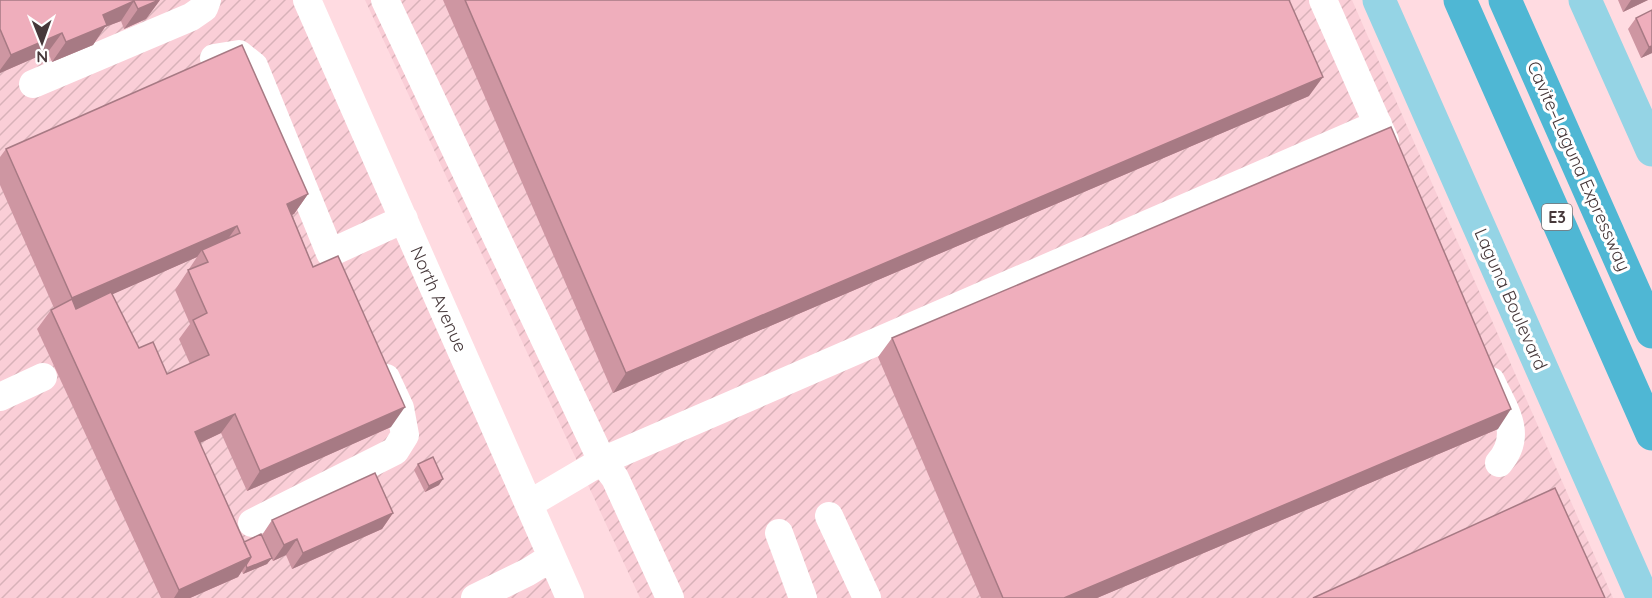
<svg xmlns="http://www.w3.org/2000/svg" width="1652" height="598" viewBox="0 0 1652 598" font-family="Quicksand,sans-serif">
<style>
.industrial{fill:url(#industrial-furrows)}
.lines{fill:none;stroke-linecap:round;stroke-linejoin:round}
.minor{stroke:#fff;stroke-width:28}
.major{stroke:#95d4e5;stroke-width:33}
.highway{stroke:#4fb7d4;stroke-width:33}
.wall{fill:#ce96a2;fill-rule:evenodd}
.shaded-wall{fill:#a77a84}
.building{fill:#efaebc;stroke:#a77a84;stroke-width:1.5}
.labels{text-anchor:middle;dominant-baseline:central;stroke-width:6;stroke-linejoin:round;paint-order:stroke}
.shield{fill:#fff;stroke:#7e7475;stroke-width:1.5}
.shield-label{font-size:16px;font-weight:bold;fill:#46383a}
.street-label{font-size:18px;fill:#46383a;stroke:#fff}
</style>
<defs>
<pattern id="industrial-furrows" width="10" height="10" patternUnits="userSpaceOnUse" patternTransform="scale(1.5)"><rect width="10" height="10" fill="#faced7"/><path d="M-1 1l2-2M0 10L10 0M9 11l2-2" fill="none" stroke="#d8b2b9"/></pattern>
</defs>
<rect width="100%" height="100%" fill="#ffdbe1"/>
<path class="industrial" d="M0 0H297L560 598H0Z
M365 0H1352L1613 598H640Z"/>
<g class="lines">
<path class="minor" d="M307 0 570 598
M385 0 602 461 1378 124
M1323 0 1385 141
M214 58 239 54 254 66 330 253 404 219
M33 84 191 17 204 8 207 0
M1491 381C1504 410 1524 434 1499 463
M0 397 43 377
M529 504 602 461 615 478 670 598
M829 516 867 598
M252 523 395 451 405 435 400 408 386 378
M779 533 803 598
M475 598 528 572 552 557"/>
<path class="major" d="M1379 0 1643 598
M1585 0 1652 150"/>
<path class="highway" d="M1460 0 1652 434
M1505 0 1652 332"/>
</g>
<path class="wall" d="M0 0H160L146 19 124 29 121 21 105 27 93 45 52 62 48 52 0 73Z
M443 0H1289L1309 96 613 393Z
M1618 0H1648L1623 12Z
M1636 18 1652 53 1641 58 1628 29Z
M6 149 308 194 294 214 292 215 313 267 391 427 247 491 221 433 200 443 244 542 262 535 272 520 393 513 382 529 292 569 286 555 273 561 271 558 267 564 243 574 242 571 238 577 190 598H161L37 329 51 310 54 308 0 185V157ZM197 257 175 290 190 324 179 339 190 364 167 374 139 348 112 294Z
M892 338 1498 429 1097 598H981L878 357Z
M418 464 439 485 425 492 414 470Z"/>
<path class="shaded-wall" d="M160 0 146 19 124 29 138 9Z
M1631 0H1648L1623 12Z
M134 1 121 21 105 27 93 45 52 62 66 42 103 15Z
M62 33 48 52 0 73V70L11 55Z
M1652 46V53L1641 58 1649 47Z
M1323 77 1309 96 613 393 626 373Z
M308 194 294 214 273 223 287 204Z
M237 226 223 246 202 250 197 257 59 318 72 298Z
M405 407 391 427 247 491 260 471Z
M1511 409 1498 429 1097 598H1064Z
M235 414 221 433 181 452 195 432Z
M443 479 439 485 425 492 429 486Z
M393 513 382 529 292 569 303 553Z
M297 539 286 555 273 561 284 545Z
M251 557 238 577 190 598H174L179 590Z
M272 558 267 564 243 574 247 568Z"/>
<path class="building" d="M0 0H159L138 9 134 1 103 15 107 25 66 42 62 33 11 55 0 29Z
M465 0H1289L1323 77 626 373Z
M1652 10V46L1649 47 1636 18Z
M242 45 308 194 287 204 313 267 338 256 405 407 260 471 235 414 195 432 251 557 179 590 51 310 72 299 76 309 111 292 139 348 153 342 167 374 209 355 193 320 207 313 188 270 208 262 202 250 240 233 237 226 72 298 6 149Z
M1391 127 1511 409 1064 598H1003L892 338Z
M433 457 443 479 429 486 418 464Z
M375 473 393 513 303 553 297 539 284 545 272 520Z
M1555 488 1605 598H1313Z
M261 534 272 558 247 568 246 565 251 557 244 542Z"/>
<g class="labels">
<rect class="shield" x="1542" y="204" width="30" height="26" rx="4.5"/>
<g class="shield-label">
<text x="1557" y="217">E3</text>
</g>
<g class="street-label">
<text transform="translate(1579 166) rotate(66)">Cavite–Laguna Expressway</text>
<text transform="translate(439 299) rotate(66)">North Avenue</text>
<text transform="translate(1511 299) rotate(66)">Laguna Boulevard</text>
</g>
</g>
<g transform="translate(42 42) rotate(179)" stroke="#ffffff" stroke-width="4.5" paint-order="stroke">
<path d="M0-4.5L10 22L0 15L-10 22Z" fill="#46383a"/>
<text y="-9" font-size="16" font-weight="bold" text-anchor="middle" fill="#46383a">N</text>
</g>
</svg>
